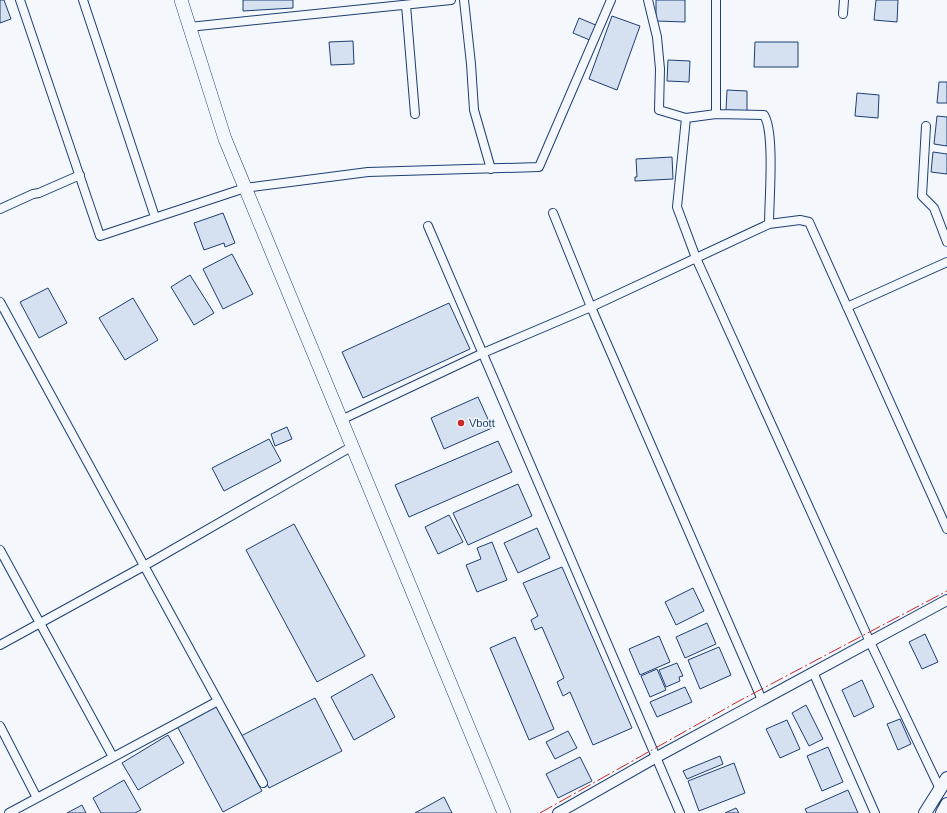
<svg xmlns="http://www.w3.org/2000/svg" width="947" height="813" viewBox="0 0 947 813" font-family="Helvetica,sans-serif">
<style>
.building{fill:#d5e0f0;stroke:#1d3f73}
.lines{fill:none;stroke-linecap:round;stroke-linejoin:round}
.minor-casing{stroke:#1d3f73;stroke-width:10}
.tertiary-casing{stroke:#1d3f73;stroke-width:12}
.primary-casing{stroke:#1d3f73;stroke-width:14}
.trunk-casing{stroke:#1d3f73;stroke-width:14}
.minor{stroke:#f4f7fb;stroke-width:8}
.tertiary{stroke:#f4f7fb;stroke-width:10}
.primary{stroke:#f4f7fb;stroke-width:12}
.trunk{stroke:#f4f7fb;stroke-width:13}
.power{stroke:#c62828;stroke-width:1;stroke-dasharray:14 3 2 3;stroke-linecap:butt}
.poi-dot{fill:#c62828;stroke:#f4f7fb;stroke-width:1.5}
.labels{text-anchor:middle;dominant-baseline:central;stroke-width:3;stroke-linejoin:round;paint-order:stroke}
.poi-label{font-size:11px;fill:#1d3f73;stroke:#f4f7fb;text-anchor:start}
</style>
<rect width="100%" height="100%" fill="#f4f7fb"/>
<path class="building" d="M0 0H4L11 19 0 23Z
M243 0H293V8L243 11Z
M656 0H685V22L656 21Z
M876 0H898L897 22 874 20Z
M612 16 640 26 617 90 589 79Z
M579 18 598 26 592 41 573 33Z
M353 41 354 64 331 65 329 42Z
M755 42H798V67H754Z
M668 60 690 61 689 82 667 81Z
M939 82H947V103H937Z
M727 90 747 91V112L726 111Z
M857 93 879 95 878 118 855 116Z
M937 116 947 117V146L934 144Z
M933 152 947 154V174L931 172Z
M672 157 673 179 635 181V177H637L636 159Z
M223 213 235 243 225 247 224 243 204 250 194 223Z
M232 254 253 294 223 309 203 269Z
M190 275 214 313 194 325 171 287Z
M48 288 67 323 39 338 20 302Z
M133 298 158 340 125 360 99 318Z
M449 303 470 349 363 398 342 352Z
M478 397 492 428 444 449 431 418Z
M287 427 292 439 275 446 271 434Z
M269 439 281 461 224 491 212 468Z
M498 441 512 472 409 517 395 485Z
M518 484 532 516 468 545 453 513Z
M449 515 463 542 438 554 425 527Z
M294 524 365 656 317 682 246 550Z
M537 528 550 558 518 573 504 543Z
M492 542 507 580 477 592 466 565 481 559 477 548Z
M562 567 632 728 593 745 570 692 563 696 557 682 564 678 542 627 535 630 531 620 538 616 523 583Z
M693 588 704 611 676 625 665 602Z
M707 623 716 644 685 658 676 637Z
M925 634 938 662 922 669 909 642Z
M659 636 670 662 640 675 629 649Z
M515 637 554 729 529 740 490 648Z
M719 647 731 675 700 689 688 660Z
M677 663 683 676 679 677 680 681 666 687 659 670Z
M657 669 666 690 650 697 641 676Z
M372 674 395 717 354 740 331 697Z
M862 680 874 707 854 717 842 690Z
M685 687 692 702 657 717 650 702Z
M315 698 342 751 269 788 241 736Z
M216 705 262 791 223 812 177 726Z
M806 705 823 739 809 746 792 713Z
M900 719 911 744 898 750 887 724Z
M787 720 800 749 780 758 766 729Z
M568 731 577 748 555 759 546 742Z
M168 735 184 763 138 790 122 763Z
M828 747 843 782 822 791 807 756Z
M720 756 723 764 687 779 683 771Z
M580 757 592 781 558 798 546 774Z
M734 763 745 793 699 811 688 781Z
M124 780 141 810 135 813H101L93 798Z
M848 790 858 813H807L805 809Z
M444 797 452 813H415Z
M82 805 86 813H67Z
M736 808 739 813H725Z"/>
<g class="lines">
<g class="minor-casing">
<path id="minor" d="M20 0 100 236 245 188 368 172 539 167 611 0
M83 0 155 217
M464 0 471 64 474 110 491 169
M648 0 657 37 660 69 659 110 686 118 716 114 764 115C775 132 769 201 769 224
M406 5 415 114
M843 14 844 0
M189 27 451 0
M716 114V0
M686 118 677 207 696 258 870 642 940 789
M926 126 922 196 934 208 947 242
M0 209 33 194 39 193 80 175
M553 213 591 307 769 224 800 220 809 222 947 529
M428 226 680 813
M0 302 218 701 9 813
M847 307 947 262
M341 420 483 353 591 307 762 700
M0 550 113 757
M0 645 144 566 351 447
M813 672 875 813
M218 701 263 783
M0 726 37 798"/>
</g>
<g class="tertiary-casing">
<path id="tertiary" d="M558 813 655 758 947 600"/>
</g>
<g class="primary-casing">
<path id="primary" d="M925 813 947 778
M942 813 947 804"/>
</g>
<g class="trunk-casing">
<path id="trunk" d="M181 0 225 139 504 813"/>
</g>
<use href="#minor" class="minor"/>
<use href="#tertiary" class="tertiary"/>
<use href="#primary" class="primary"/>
<use href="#trunk" class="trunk"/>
<path class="power" d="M540 813 739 701 947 591"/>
</g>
<circle class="poi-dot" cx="461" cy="423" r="4"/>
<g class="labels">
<g class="poi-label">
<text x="469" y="423">Vbott</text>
</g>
</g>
</svg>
